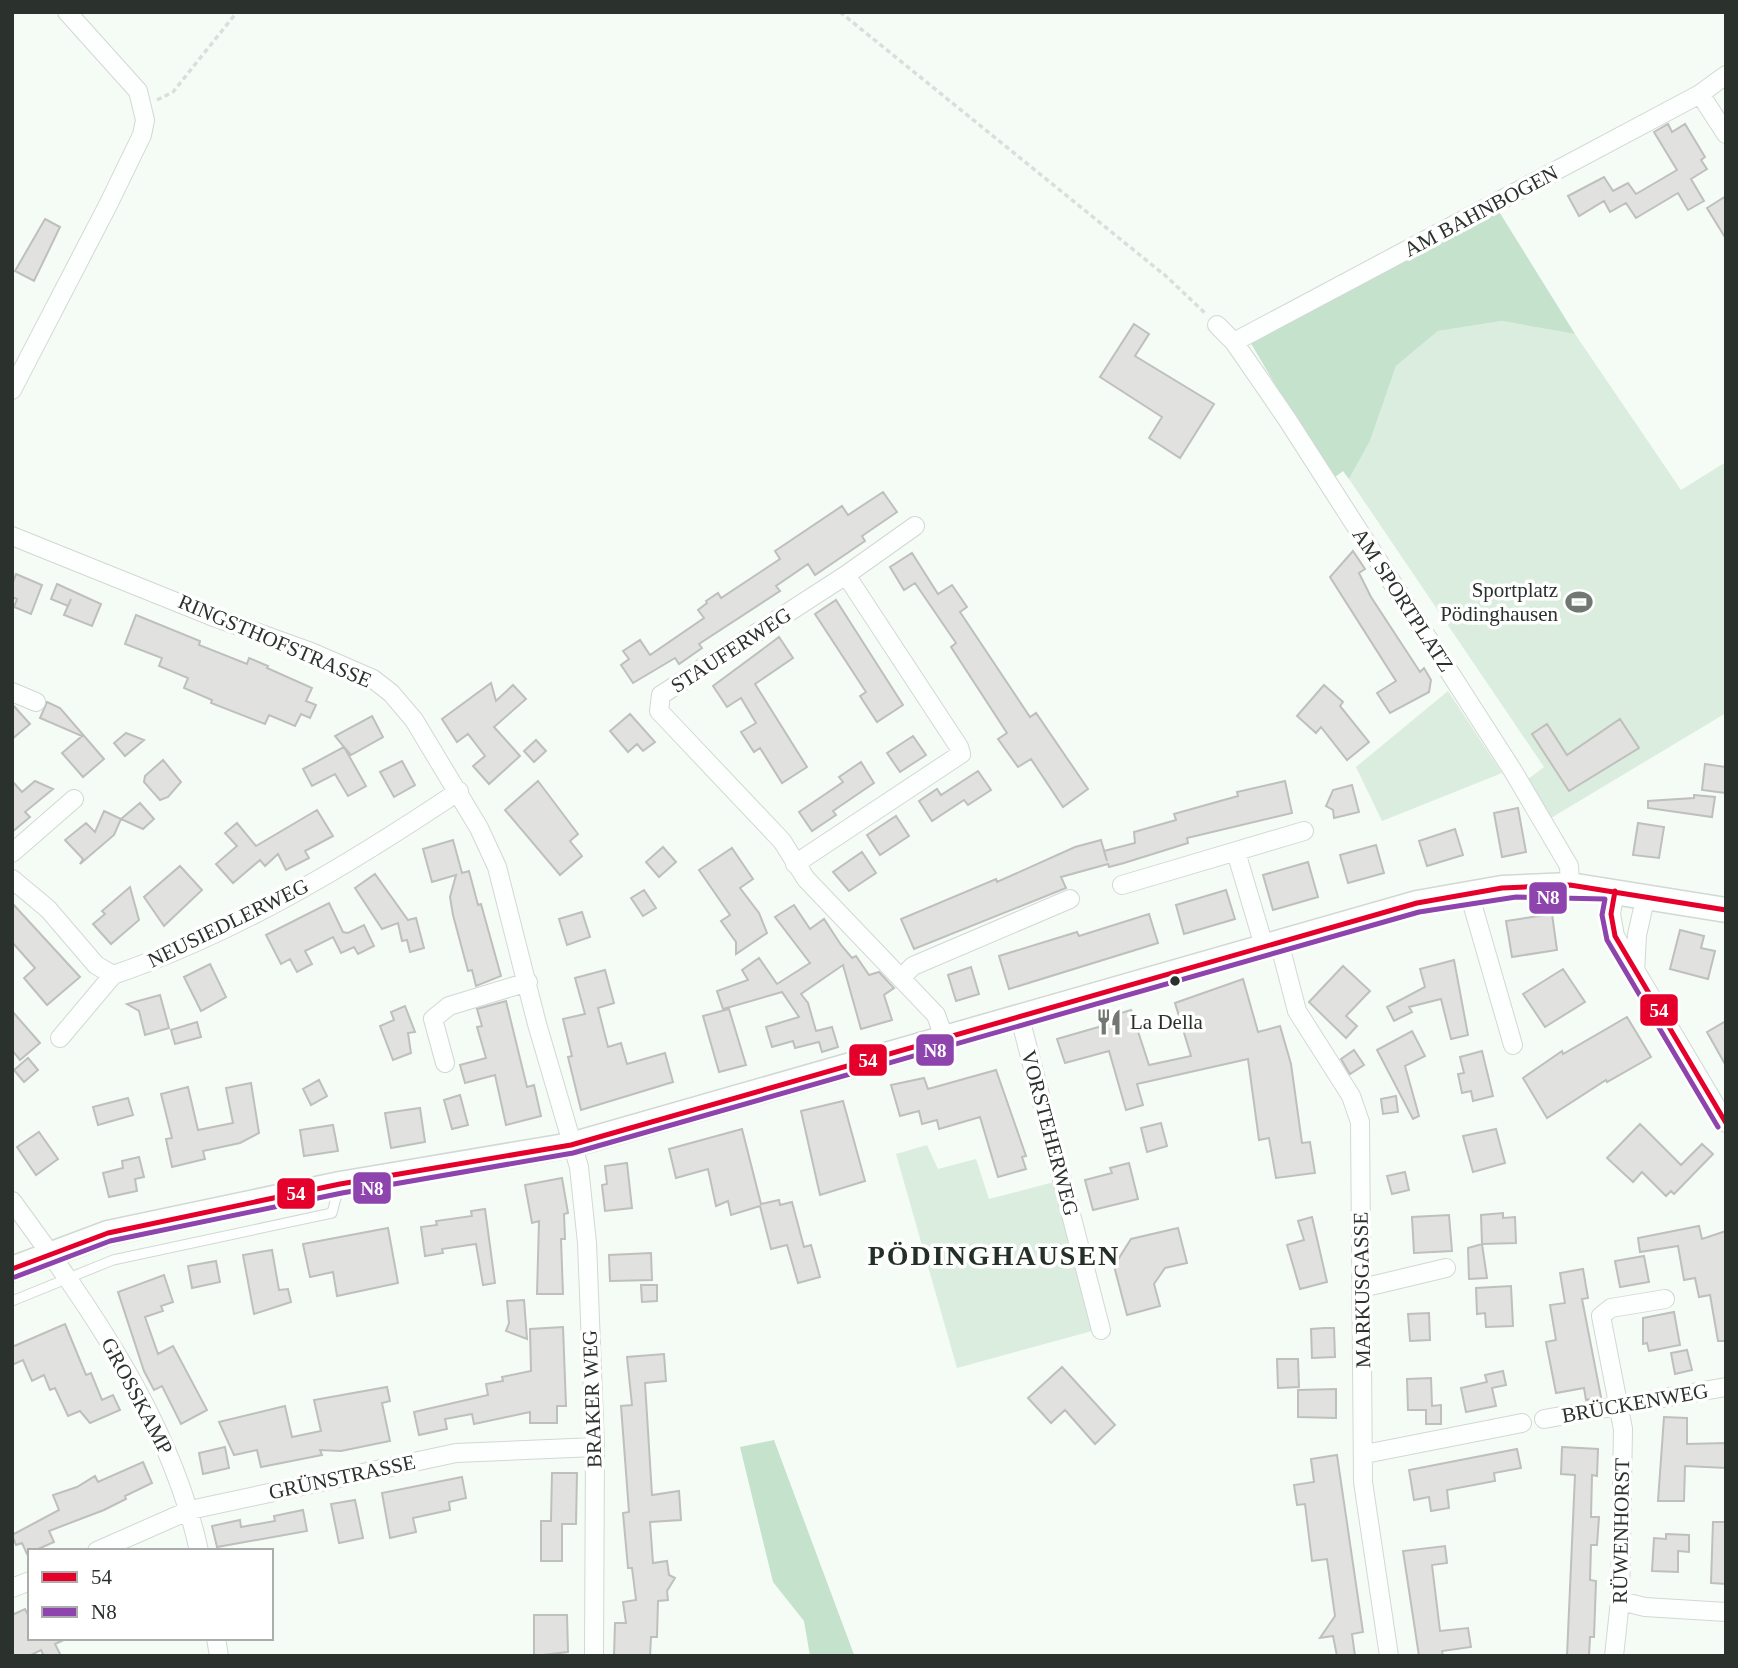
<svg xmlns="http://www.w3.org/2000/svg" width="1738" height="1668" viewBox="0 0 1738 1668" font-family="'Times New Roman',serif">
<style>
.green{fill:#daedde}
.forest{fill:#c5e2cd}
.building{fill:#e1e1e0;stroke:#bfbfbd;stroke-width:2}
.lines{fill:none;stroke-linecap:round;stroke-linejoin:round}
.service-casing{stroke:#d2d8d3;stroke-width:11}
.minor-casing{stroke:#d2d8d3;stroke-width:20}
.secondary-casing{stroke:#d2d8d3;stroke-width:27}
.path{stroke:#dcdedc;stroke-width:3.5;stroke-dasharray:5 3.5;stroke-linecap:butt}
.service{stroke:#fdfffe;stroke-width:9}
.minor{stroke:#fdfffe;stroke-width:18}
.secondary{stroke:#fdfffe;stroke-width:24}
.bus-1-casing{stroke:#fff;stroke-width:10}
.bus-2-casing{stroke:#fff;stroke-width:10}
.bus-1{stroke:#e4002b;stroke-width:5}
.bus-2{stroke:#8e44ad;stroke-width:5}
.bus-dot{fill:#2b312d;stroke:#fff;stroke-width:2.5}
.labels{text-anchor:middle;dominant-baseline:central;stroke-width:7;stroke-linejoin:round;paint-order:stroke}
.street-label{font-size:21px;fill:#2b312d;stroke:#fff}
.poi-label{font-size:21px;fill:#2b312d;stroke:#fff;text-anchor:end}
.district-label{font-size:28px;font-weight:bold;letter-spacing:2px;fill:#242f28;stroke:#fff}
.line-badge{stroke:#fff;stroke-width:2.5}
.badge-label{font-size:19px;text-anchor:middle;font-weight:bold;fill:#fff}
</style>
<rect width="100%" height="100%" fill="#f4fcf5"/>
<path class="green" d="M1502 321 1575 334 1681 490 1726 462V713L1551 818 1528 779 1544 767 1349 479 1370 441 1396 366 1438 331Z
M1448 691 1502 773 1382 821 1356 767Z
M927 1145 938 1169 976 1159 989 1199 1058 1181 1092 1331 957 1368 896 1154Z"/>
<path class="forest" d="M1498 210 1575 334 1502 321 1438 331 1396 366 1370 441 1349 479 1343 471 1331 480 1249 340Z
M774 1440 853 1652 855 1656H810L804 1621 773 1582 740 1447Z"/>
<path class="building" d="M1668 124 1672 132 1685 124 1705 157 1701 160 1707 169 1691 179 1704 201 1688 210 1678 193 1636 218 1626 203 1610 212 1604 201 1579 216 1568 196 1604 177 1613 191 1628 183 1636 194 1677 170 1654 132Z
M1726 196V239L1707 208Z
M45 219 60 227 34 281 15 271Z
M1134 324 1149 334 1135 356 1214 404 1180 458 1149 438 1162 417 1100 377Z
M883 492 897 512 862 536 865 541 815 575 808 564 776 586 780 591 699 644 702 648 679 664 675 658 633 683 621 665 629 659 623 651 640 640 650 655 704 618 698 610 707 603 706 601 718 593 721 598 780 559 775 551 842 506 848 515Z
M1353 551 1365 569 1359 573 1371 597 1420 672 1424 668 1431 680 1429 692 1390 713 1377 693 1396 681 1330 577Z
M912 553 938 594 952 585 967 607 960 612 1030 717 1036 713 1088 789 1063 807 1031 759 1018 767 998 739 1007 733 951 647 956 643 915 583 904 590 890 567Z
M16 574 42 585 31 614 14 607 17 599 12 597V585Z
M57 584 101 604 92 626 64 615 71 599 68 606 51 599Z
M836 600 903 705 877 722 860 696 866 692 815 614Z
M136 615 200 641 199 645 247 664 249 658 268 666 267 668 312 688 306 701 316 705 310 718 301 714 295 726 269 715 265 724 211 703 212 700 184 688 188 678 159 666 162 658 125 644Z
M779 637 793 658 755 684 807 767 782 783 760 748 754 752 741 732 756 723 741 698 727 707 713 686Z
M491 683 496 701 513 685 526 699 494 727 520 756 489 784 473 766 485 756 468 734 457 742 442 719Z
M1324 685 1343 702 1340 706 1369 742 1347 760 1321 727 1316 733 1297 716Z
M47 702 60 708 104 759 83 777 62 753 82 736 40 718Z
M12 704 30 724 12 739Z
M630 714 655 742 643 751 637 744 628 752 610 731Z
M372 716 383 737 351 755 344 747 366 786 348 796 335 774 312 786 303 769 344 747 335 736Z
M1620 719 1639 748 1569 791 1532 734 1547 724 1567 755Z
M126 733 144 740 125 756 114 743Z
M913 736 926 755 900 772 887 753Z
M536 740 546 751 534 762 524 751Z
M163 760 181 782 168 797 160 800 144 782 145 776Z
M402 761 415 785 394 797 380 772Z
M861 762 874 783 833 811 836 815 812 831 799 812 843 782 839 777Z
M1705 764 1726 767V793L1702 790Z
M978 771 991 790 968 805 964 800 932 821 919 801 937 789 941 795Z
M12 781 22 792 35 781 53 789 25 812 30 817 12 832Z
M538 781 578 834 570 841 582 856 560 875 505 810Z
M1285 781 1292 813 1187 838 1188 843 1124 863 1109 867 1108 864 1061 877 1066 888 914 949 901 919 996 879 997 882 1075 847 1101 840 1107 861 1104 851 1135 843 1134 832 1176 820 1174 814 1238 796 1237 792Z
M1352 785 1359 812 1334 818 1333 810 1326 806 1333 790Z
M1694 795 1715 797 1712 817 1648 808V801L1694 798Z
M140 803 154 819 143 829 121 819Z
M1518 808 1526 852 1502 857 1494 813Z
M317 810 333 836 305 851 309 858 286 870 278 854 265 866 260 860 233 883 216 864 237 846 225 833 237 823 256 846Z
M104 811 121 819 114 835 80 864 83 859 65 840 86 823 95 832Z
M896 816 909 836 880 855 867 835Z
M1638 823 1664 827 1659 858 1633 855Z
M1455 829 1463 855 1427 866 1419 841Z
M453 840 462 873 469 871 478 905 481 904 501 976 476 986 472 970 468 971 453 915 450 897 456 875 432 882 423 849Z
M1376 845 1384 873 1348 883 1340 855Z
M663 847 676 862 659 877 646 862Z
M732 848 753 879 740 888 759 913 767 933 736 954V942L721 921 730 915 699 870Z
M862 852 876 873 849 891 833 872Z
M1308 862 1318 897 1273 910 1263 875Z
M180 866 202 890 164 926 144 897Z
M375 874 408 920 416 918 424 948 410 952 407 940 402 941 398 923 382 929 355 888Z
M130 887 139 920 111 944 93 924 105 914 102 911Z
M644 890 656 908 643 916 631 898Z
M1226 890 1235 919 1184 934 1176 905Z
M12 903 80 977 47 1005 24 978 35 968 12 942Z
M329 903 343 932 348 933 364 925 374 946 358 954 354 947 341 953 333 937 305 951 312 964 297 972 290 959 281 964 266 935Z
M794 905 810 929 824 919 841 945 852 958 856 956 869 975 879 972 894 988 884 995 892 1020 861 1029 843 965 801 994 808 1003 816 1031 832 1027 838 1047 822 1052 819 1042 795 1048 793 1041 772 1047 766 1027 799 1017 782 992 723 1009 717 991 748 980 742 970 759 958 777 984 810 963 775 917Z
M582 912 590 937 567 945 559 919Z
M1149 914 1158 943 1009 989 999 956 1077 932 1079 936Z
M1552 914 1557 950 1512 957 1506 921Z
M1680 930 1704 936 1701 948 1715 951 1708 979 1670 969Z
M1454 960 1468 1035 1451 1039 1441 999 1409 1007 1412 1012 1394 1021 1387 1007 1425 987 1420 969Z
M210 964 226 997 201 1011 184 977Z
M1343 966 1370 991 1346 1016 1357 1026 1346 1038 1309 1002Z
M971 967 979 994 956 1001 948 975Z
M1563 969 1585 1002 1545 1027 1523 994Z
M605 970 614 1003 598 1008 608 1047 621 1043 627 1064 665 1053 673 1082 581 1110 568 1057 572 1056 563 1019 585 1014 575 978Z
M1243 979 1258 1032 1280 1026 1291 1064 1302 1143 1310 1142 1315 1173 1276 1178 1269 1138 1259 1140 1248 1059 1137 1084 1143 1105 1126 1110 1109 1051 1065 1063 1057 1039 1102 1026 1101 1019 1131 1010 1149 1065 1191 1056 1175 1003Z
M160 995 169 1028 145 1035 139 1011 127 1004Z
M506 1001 527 1087 534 1085 541 1116 506 1125 495 1075 465 1083 460 1065 486 1058 477 1027 482 1026 477 1009Z
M405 1006 415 1032 408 1033 411 1053 393 1060 380 1026 394 1020 391 1012Z
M729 1009 746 1065 719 1072 703 1016Z
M12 1011 40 1043 20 1060 12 1050Z
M1627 1017 1651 1057 1607 1082 1606 1080 1547 1118 1523 1078 1562 1051 1563 1054Z
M1726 1021V1066L1707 1032Z
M197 1022 201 1037 175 1044 171 1030Z
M1412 1031 1425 1056 1405 1066 1419 1116 1413 1119 1377 1050Z
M1354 1050 1364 1065 1350 1074 1341 1059Z
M1482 1051 1493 1096 1473 1101 1471 1091 1462 1093 1458 1074 1464 1073 1460 1057Z
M28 1058 38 1070 24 1082 14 1070Z
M996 1070 1026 1156 1022 1157 1026 1169 998 1177 980 1117 939 1129 937 1120 922 1124 919 1111 900 1116 891 1085 924 1078 928 1089Z
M319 1080 327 1096 311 1105 303 1089Z
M251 1083 259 1133 240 1143 203 1151 205 1159 172 1167 166 1139 172 1138 161 1094 188 1087 198 1130 233 1123 226 1088Z
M460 1095 468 1125 452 1129 444 1100Z
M1396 1096 1398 1112 1383 1114 1381 1099Z
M128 1098 133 1115 98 1125 93 1107Z
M843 1101 865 1181 820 1195 801 1111Z
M420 1108 425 1142 391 1148 385 1113Z
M1161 1123 1167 1146 1147 1152 1141 1128Z
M1640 1124 1681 1165 1702 1144 1713 1154 1674 1194 1671 1191 1666 1196 1642 1172 1633 1182 1607 1158Z
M333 1125 338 1151 304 1156 300 1130Z
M742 1129 761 1204 779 1200 780 1205 792 1202 804 1247 811 1245 820 1277 798 1283 787 1245 771 1249 760 1206 731 1215 728 1201 716 1206 708 1169 676 1178 669 1149Z
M1496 1129 1505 1163 1473 1172 1463 1136Z
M39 1132 58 1159 36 1175 17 1147Z
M139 1157 144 1177 135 1179 137 1191 109 1197 103 1173 123 1168 122 1161Z
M627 1163 632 1208 605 1211 602 1185 607 1184 605 1166Z
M1129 1163 1138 1199 1093 1210 1085 1180 1112 1173 1110 1168Z
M1405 1172 1409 1190 1392 1194 1387 1176Z
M562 1178 568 1213 564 1214 565 1239H561L563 1294H537L539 1221 532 1223 525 1185Z
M485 1209 495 1283 483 1285 476 1244 442 1249 443 1253 425 1256 421 1227 437 1225 436 1221 472 1216 471 1211Z
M1503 1213V1218L1515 1217 1516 1243 1482 1244 1481 1215Z
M1449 1215 1452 1251 1414 1253 1412 1217Z
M1312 1217 1327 1282 1300 1289 1287 1245 1304 1240 1298 1221Z
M1699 1226 1702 1239 1726 1231V1341H1718L1710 1295 1699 1297 1695 1278 1684 1280 1678 1246 1640 1252 1638 1238Z
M388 1228 398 1283 337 1296 333 1272 310 1277 303 1244Z
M1178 1228 1187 1263 1165 1268 1154 1284 1160 1306 1127 1315 1114 1266 1131 1239Z
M1482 1244 1487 1278 1469 1279 1468 1248Z
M272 1250 279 1290 288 1289 291 1302 254 1314 243 1255Z
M651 1253 652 1280 610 1281 609 1255Z
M1644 1256 1649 1282 1620 1287 1615 1261Z
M216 1261 220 1282 192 1288 188 1266Z
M1583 1269 1588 1298 1582 1299 1601 1397 1586 1400 1584 1388 1556 1393 1546 1342 1556 1340 1550 1305 1565 1303 1560 1273Z
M164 1275 173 1302 161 1306 163 1311 145 1317 158 1354 173 1346 207 1410 181 1424 162 1386 154 1390 144 1371 118 1292Z
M641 1285H657V1301L642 1302Z
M1511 1286 1513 1326 1486 1327 1485 1313 1477 1314 1476 1288Z
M524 1300 527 1339 506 1331 509 1323 507 1301Z
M1674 1312 1680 1345 1649 1351 1647 1343 1643 1344V1318Z
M1429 1313 1430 1340 1410 1341 1408 1314Z
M65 1324 86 1375 91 1373 102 1400 113 1395 120 1410 90 1423 80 1411 68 1416 55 1388 50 1390 44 1375 32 1381 23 1360 12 1365V1347Z
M563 1327 566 1406H557V1423H530V1412L474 1424 472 1414 445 1419 447 1429 419 1435 414 1412 488 1395 486 1384 503 1381 502 1377 531 1371 530 1329Z
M1325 1328H1334L1335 1357 1312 1358 1311 1329Z
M1687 1350 1692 1370 1675 1374 1671 1353Z
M664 1354 666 1381 645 1383 652 1495 679 1491 681 1520 650 1522 653 1563 667 1561 669 1575 675 1578 667 1591 668 1600 658 1601 657 1637H651L650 1656H614L615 1623H626L623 1602 636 1600 632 1568H628L623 1513 629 1512 621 1406 632 1405 627 1357Z
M1277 1359H1298L1299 1387 1278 1388Z
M1062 1367 1115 1425 1095 1444 1065 1410 1051 1423 1028 1398Z
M1503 1371 1506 1385 1492 1388 1496 1406 1466 1412 1461 1388 1487 1382 1485 1375Z
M1431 1378 1432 1406 1441 1405V1424H1426V1410H1408L1407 1379Z
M387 1387 390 1401 382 1403 390 1441 341 1451 320 1450 322 1455 261 1467 257 1450 234 1455 219 1422 285 1406 292 1437 321 1431 314 1400Z
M1336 1389V1418L1298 1417V1390Z
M1664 1417 1687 1418V1444L1726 1443V1468L1685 1466 1684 1501H1658Z
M225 1447 229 1468 203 1474 199 1453Z
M1562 1447 1598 1449 1597 1476 1592 1475 1591 1517H1599L1597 1545H1591L1590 1580 1596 1581 1594 1637H1590L1589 1656H1567L1575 1475 1561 1474Z
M1517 1449 1521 1468 1494 1473 1495 1481 1447 1490 1449 1508 1431 1511 1429 1497 1414 1500 1409 1470Z
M1337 1455 1363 1632 1352 1634 1355 1656H1337L1333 1636 1320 1638 1335 1616 1327 1559 1312 1561 1305 1504 1297 1505 1294 1485 1314 1482 1311 1459Z
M143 1462 152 1483 125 1496 126 1499 104 1510 49 1531 54 1542 27 1554 22 1543 16 1545 12 1535 59 1510 53 1495 77 1487 95 1476 98 1482Z
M552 1473H577L576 1524H562V1561H541V1521H551Z
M462 1477 466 1498 449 1502 450 1510 413 1518 416 1532 390 1538 382 1493Z
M355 1500 363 1538 339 1543 331 1504Z
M303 1510 307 1531 217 1547 212 1526 240 1520 241 1527 275 1521 274 1516Z
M1713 1522H1726V1584L1711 1583Z
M1666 1534 1689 1535V1552L1678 1551V1572L1652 1571 1654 1538 1666 1539Z
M1445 1546 1447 1563 1432 1565 1440 1631 1468 1628 1471 1647 1442 1651 1443 1656H1419L1403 1551Z
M25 1609 30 1619V1638H68L55 1644 61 1656H44L41 1650 29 1656H12V1615Z
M534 1615H567L568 1652 534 1656Z"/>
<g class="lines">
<g class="service-casing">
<path id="service" d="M12 1301 113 1260 332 1213 339 1186"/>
</g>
<g class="minor-casing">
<path id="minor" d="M1700 94 1726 134
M1217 325 1234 342 1287 419 1513 771 1569 866 1570 885
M1234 342 1700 94 1726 75
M12 390 108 205 142 135 145 120 138 91 67 12
M12 536 211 616 311 652 373 679 391 693 414 720 479 828 497 867 537 1024 579 1167 587 1243 595 1447 594 1656
M846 575 915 526
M12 692 36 702
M1236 852 1264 946
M12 853 74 799
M795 864 961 754 959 747 846 575 661 695 659 711 782 841 806 879 936 1015 945 1040
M12 879 48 909 96 965 113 975C236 933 352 863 459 791
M1122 885 1304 831
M1615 891 1611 914 1615 936 1726 1123
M1469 893 1513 1045
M1279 942 1297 1011 1351 1096 1360 1122 1363 1482 1389 1656
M1635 972 1637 935 1646 895
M901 978 913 966 1070 899
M1020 1018 1101 1330
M60 1038 113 975
M445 1063 433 1019 449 1006 528 982
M12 1201C89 1306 171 1421 199 1551
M1362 1288 1446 1268
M1544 1419 1726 1387
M1365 1454 1522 1423
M97 1551 190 1510 456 1453 595 1447
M12 1588 30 1581
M1620 1601 1645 1607 1726 1612
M216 1638 219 1656
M1614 1656 1620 1601 1623 1429 1601 1316 1611 1308 1665 1299"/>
</g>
<g class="secondary-casing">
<path id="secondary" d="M12 1269 108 1233 340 1184 571 1145 1417 903 1502 888 1570 885 1726 910"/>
</g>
<path class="path" d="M840 12 1167 277 1206 314
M157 100 173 92 237 12"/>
<use href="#service" class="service"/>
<use href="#minor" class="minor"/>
<use href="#secondary" class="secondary"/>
<g class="bus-1-casing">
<path id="bus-1" d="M1615 891 1611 914 1615 936 1726 1123
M12 1269 108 1233 340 1184 571 1145 1417 903 1502 888 1570 885 1726 910"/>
</g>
<g class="bus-2-casing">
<path id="bus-2" d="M15 1277 110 1241 342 1193 573 1153 1419 912 1516 897 1605 899 1602 915 1607 940 1718 1127"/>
</g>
<use href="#bus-1" class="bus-1"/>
<use href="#bus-2" class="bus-2"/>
</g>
<defs>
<g id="stadium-bare" transform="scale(2.1)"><path d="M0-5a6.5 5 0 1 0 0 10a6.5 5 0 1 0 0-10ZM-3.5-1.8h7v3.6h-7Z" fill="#717873" stroke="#fff" stroke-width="2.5" paint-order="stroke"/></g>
<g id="restaurant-bare" transform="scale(2.1)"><path d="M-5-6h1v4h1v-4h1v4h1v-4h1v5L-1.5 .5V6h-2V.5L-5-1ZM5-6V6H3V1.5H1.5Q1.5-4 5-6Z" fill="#717873" stroke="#fff" stroke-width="2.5" paint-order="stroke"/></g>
</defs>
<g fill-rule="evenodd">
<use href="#stadium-bare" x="1579" y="602"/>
<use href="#restaurant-bare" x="1109" y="1022"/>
</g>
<circle class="bus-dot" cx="1175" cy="981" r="6"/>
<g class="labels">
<g class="street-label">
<text transform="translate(1481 211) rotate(-28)">AM BAHNBOGEN</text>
<text transform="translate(1403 600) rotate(57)">AM SPORTPLATZ</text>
<text transform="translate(275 641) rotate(23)">RINGSTHOFSTRASSE</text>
<text transform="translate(731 650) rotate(-33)">STAUFERWEG</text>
<text transform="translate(228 923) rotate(-26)">NEUSIEDLERWEG</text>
<text transform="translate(1050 1133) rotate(75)">VORSTEHERWEG</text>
<text transform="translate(1362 1290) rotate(-91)">MARKUSGASSE</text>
<text transform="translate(137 1396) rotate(62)">GROSSKAMP</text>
<text transform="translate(592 1399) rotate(-92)">BRAKER WEG</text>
<text transform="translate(1635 1403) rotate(-10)">BRÜCKENWEG</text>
<text transform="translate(342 1477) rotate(-12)">GRÜNSTRASSE</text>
<text transform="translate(1621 1531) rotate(-89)">RÜWENHORST</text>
</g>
<g class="poi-label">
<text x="1558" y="590">Sportplatz<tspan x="1558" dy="24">Pödinghausen</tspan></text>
<text x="1130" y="1022" text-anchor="start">La Della</text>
</g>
<g class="district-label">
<text x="994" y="1255">PÖDINGHAUSEN</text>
</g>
</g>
<g class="line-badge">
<rect x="1528" y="881" width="40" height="34" rx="7" fill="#8e44ad"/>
<rect x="1639" y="993" width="40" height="34" rx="7" fill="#e4002b"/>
<rect x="915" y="1033" width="40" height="34" rx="7" fill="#8e44ad"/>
<rect x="848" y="1043" width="40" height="34" rx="7" fill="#e4002b"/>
<rect x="352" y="1171" width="40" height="34" rx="7" fill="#8e44ad"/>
<rect x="276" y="1177" width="40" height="33" rx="7" fill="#e4002b"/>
</g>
<g class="badge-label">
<text x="1548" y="904">N8</text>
<text x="1659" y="1017">54</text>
<text x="935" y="1057">N8</text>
<text x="868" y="1067">54</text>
<text x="372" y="1195">N8</text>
<text x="296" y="1200">54</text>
</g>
<rect width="1738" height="1668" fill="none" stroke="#2b312d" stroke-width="28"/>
<rect x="28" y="1549" width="245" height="91" fill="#ffffff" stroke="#aaadab" stroke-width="2"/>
<rect x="42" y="1572" width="35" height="10" fill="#e4002b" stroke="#aaadab" stroke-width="2"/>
<text x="91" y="1584" font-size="21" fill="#2b312d">54</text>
<rect x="42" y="1607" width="35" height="10" fill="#8e44ad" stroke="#aaadab" stroke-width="2"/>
<text x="91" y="1619" font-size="21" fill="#2b312d">N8</text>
</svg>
